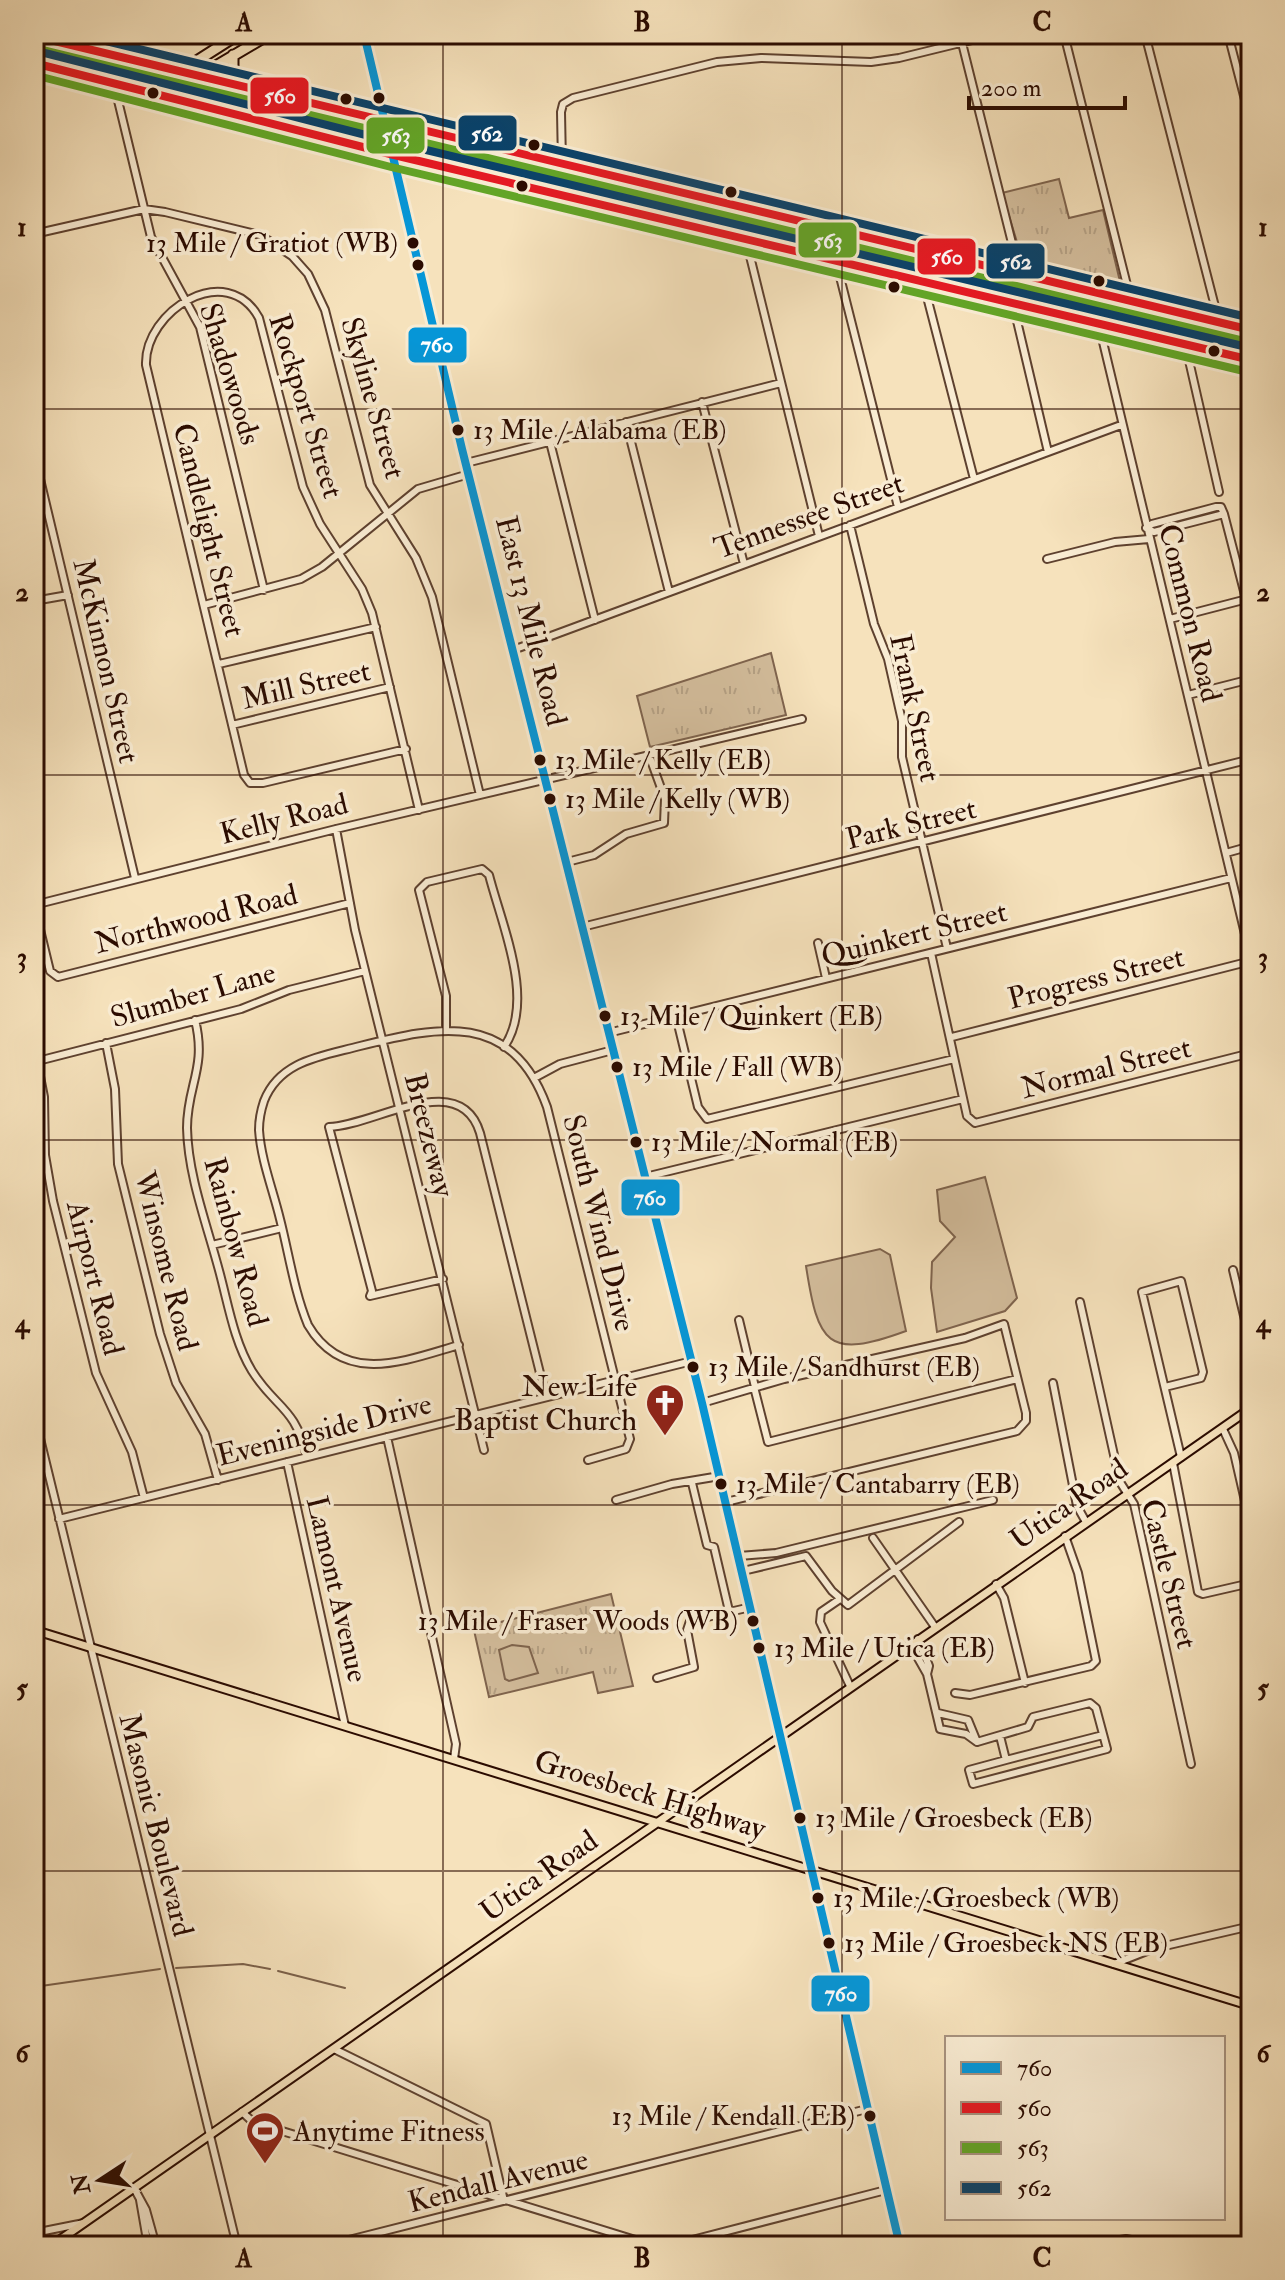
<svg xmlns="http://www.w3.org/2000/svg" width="1285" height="2280" viewBox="0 0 1285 2280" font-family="'IM FELL Double Pica',serif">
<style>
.grass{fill:url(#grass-tufts);stroke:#7f644e;stroke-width:2}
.pitch{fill:#d3bd9c;stroke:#7f644e;stroke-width:2}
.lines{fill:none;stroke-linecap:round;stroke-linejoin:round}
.stream{stroke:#7b604a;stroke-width:2}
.minor-casing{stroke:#5e412f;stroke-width:10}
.major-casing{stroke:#2b0b00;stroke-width:11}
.highway-casing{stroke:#2b0b00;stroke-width:13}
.minor{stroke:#f9ecd3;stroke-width:6}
.major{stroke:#f6e2bc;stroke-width:7}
.highway{stroke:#f6e2bc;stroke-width:9}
.bus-1-casing{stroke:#f9ecd3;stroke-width:14}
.bus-2-casing{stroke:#f9ecd3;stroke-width:14}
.bus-3-casing{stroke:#f9ecd3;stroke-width:14}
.bus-4-casing{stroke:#f9ecd3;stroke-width:14}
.bus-1{stroke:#0696d7;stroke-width:8}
.bus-2{stroke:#e51a23;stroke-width:8}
.bus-3{stroke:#63a527;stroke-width:8}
.bus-4{stroke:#09426a;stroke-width:8}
.grid{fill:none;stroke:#2b0b00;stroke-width:2;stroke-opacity:0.55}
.bus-dot{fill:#2b0b00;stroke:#f9ecd3;stroke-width:3}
.labels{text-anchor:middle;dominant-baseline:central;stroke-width:7;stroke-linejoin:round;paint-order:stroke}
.bus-label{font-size:28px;fill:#2b0b00;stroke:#f9ecd3;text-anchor:start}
.street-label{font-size:30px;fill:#2b0b00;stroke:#f9ecd3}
.poi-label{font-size:30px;fill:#2b0b00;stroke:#f9ecd3;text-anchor:end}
.line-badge{stroke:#f9ecd3;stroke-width:3}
.badge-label{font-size:22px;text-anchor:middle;font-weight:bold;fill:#fff}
.neatline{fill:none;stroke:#2b0b00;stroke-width:3}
.grid-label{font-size:26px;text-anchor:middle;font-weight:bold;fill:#2b0b00}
</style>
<defs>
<pattern id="grass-tufts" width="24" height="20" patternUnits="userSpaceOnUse" patternTransform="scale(2)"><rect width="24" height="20" fill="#d3bd9c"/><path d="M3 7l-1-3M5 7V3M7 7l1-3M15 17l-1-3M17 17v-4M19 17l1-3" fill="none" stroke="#b5a185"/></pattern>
</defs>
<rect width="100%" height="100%" fill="#f6e2bc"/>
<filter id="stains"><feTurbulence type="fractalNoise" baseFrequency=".0025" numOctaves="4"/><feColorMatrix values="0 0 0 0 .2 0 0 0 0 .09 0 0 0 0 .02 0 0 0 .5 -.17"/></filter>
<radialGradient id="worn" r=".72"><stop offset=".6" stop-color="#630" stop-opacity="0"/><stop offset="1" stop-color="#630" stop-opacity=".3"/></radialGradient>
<path class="grass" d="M1059 179 1069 218 1103 210 1122 290 1016 265 1020 252 1002 193Z
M771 653 786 715 650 747 637 696Z
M611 1594 633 1686 598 1693 593 1672 489 1697 471 1617 482 1614 485 1626Z"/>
<path class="pitch" d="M985 1177 1017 1298 1005 1311 937 1332 931 1288 932 1262 955 1237 940 1221 937 1190Z
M880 1249 890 1255 906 1331C827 1360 818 1344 806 1266Z
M512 1645 529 1647 538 1673 509 1681 505 1679 499 1650Z"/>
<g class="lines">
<path class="stream" d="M176 1968 243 1964 270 1969
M278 1971 345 1988
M34 1987 160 1969"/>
<g class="minor-casing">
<path id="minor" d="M1064 34 1131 301
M1145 34 1219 322
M1228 34 1251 123
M962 43 1013 247 1011 273
M114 84 151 237 200 327 264 590
M562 164 561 112 563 104 573 98 717 62 761 58 871 62 899 58 997 34
M34 234 144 209 165 212 260 235 292 256 308 274 325 310 370 485 416 558 432 597 480 795
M746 240 819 536
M836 261 898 507
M927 283 926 293 974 479
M1091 292 1251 959
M1013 304 1048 452
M1185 343 1219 492
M702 402 744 564
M626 422 669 592
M550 442 595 620
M34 454 135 878
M466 463 781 383
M1224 514 1246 599
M850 525 874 624 888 659 902 721V757L947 948
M1146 528 1152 524 1216 507H1221L1224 514
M1146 528 1154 532 1224 514
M1047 559 1115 542 1149 539
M34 601 68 595
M204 605 301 579 322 567 418 489 469 474
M1170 619 1251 598
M513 650 1121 425
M219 664 376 627
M1188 695 1251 679
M232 725 390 687
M406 749 263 783H250L244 775 146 365C144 311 227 259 259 318L303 487 320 524 362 589 372 613 419 810
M336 829 355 930 484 1450
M1226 853 1251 846
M567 862 594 855 626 834 664 823 665 799 649 755
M350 903 58 977 50 971 34 905 336 829 802 719
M582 927 1251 759
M818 943 826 978
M931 953 967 1116 975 1123 1251 1053
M676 1016 698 1107 707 1119 954 1059
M195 1020C207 1068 187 1085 187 1128 188 1178 209 1230 221 1278 229 1309 235 1343 252 1371 276 1409 295 1406 307 1457
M446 1028V996L419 890 427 882 482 869 489 875C502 926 536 1001 504 1047
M608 1033 1231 878
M952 1037 1251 961
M106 1043 115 1089 118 1164 160 1334 176 1383 205 1434 218 1480
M37 1061 44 1097 45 1155 53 1201 96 1373 132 1452 144 1498
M34 1062 241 1009 289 990 365 971
M534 1078 560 1064 613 1050
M645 1177 963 1099
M212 1245 282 1228
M1233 1270 1251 1345
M443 1279 370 1296 372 1291 329 1127C374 1126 460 1067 480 1133L546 1397
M1080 1302 1120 1482 1134 1504 1191 1764
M739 1320 755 1387
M459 1345C404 1361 344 1386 308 1325 294 1291 289 1254 280 1219 273 1190 261 1160 259 1130 259 1120 261 1110 264 1101 280 1060 323 1056 360 1046 439 1026 512 1010 547 1107L630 1439 626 1449 588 1460
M1053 1383 1077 1506 1086 1522
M754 1387 768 1442 1017 1379
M1165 1387 1201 1378 1203 1372 1181 1281 1142 1292 1181 1457
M702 1403 784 1379 965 1338 1004 1324 1026 1413V1421L1017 1431 726 1502
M34 1414 237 2246
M1223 1429 1234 1453 1251 1527
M387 1437 456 1744 454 1759
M287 1462 345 1726
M1173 1463 1198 1592 1203 1594 1251 1583
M692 1483 707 1545 714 1547 729 1611
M616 1500 672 1484 720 1476
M59 1519 692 1361
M873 1538 935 1627
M739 1556 776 1553 993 1500
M743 1571 806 1556 832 1591 848 1605 959 1522
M996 1584 1004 1598 1025 1683
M840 1599 821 1612 820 1622 850 1686
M918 1639 929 1666 927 1674 940 1729 966 1734 977 1742 1028 1727 1033 1717 1090 1703 1096 1708 1107 1749 973 1784 969 1770 1006 1760 1000 1736
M910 1644 927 1674
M657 1678 694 1667 687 1630 690 1621 751 1607
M955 1693 970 1695 1091 1666 1096 1661 1078 1573 1065 1536
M938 1713 968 1720 977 1742
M1006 1760 1103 1735
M1114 1964 1152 1949 1251 1926
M334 2049 486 2124 504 2201
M242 2112 253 2122 655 2246
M134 2188 146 2210 156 2246
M140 2200 148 2246
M34 2233 84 2223
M34 2237 43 2246
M325 2246 867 2109
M669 2246 886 2190
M1086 2246 1126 2239 1161 2246"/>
</g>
<g class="major-casing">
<path id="major" d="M364 34 462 449 702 1403 900 2246
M34 36 1251 330
M34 63 394 155 1251 360
M261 121 274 107 273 94
M306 132 304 115 315 104
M485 176 497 162 496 146
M560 194 559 176 572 166
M698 228 712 217 714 201
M780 248 781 232 794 220
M898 276 914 265V250
M968 293 967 277 980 266
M1219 352 1232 340 1231 325
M34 1630 1251 2006
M51 2246 1251 1408"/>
</g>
<g class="highway-casing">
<path id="highway" d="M800 34H870
M233 55V72L245 88
M174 70 192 64 239 34
M146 92 182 86 270 34"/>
</g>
<use href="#minor" class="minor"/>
<use href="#major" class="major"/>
<use href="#highway" class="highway"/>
<g class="bus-1-casing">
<path id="bus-1" d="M364 34 462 449 702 1403 900 2246"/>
</g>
<g class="bus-2-casing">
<path id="bus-2" d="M34 36 1251 330
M34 63 394 155 1251 360"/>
</g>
<g class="bus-3-casing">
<path id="bus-3" d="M34 48 1248 342
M34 75 391 167 1248 372"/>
</g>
<g class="bus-4-casing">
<path id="bus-4" d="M77 34 1251 318
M37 51 397 143 1251 348"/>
</g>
<use href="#bus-1" class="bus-1"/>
<use href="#bus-2" class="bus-2"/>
<use href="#bus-3" class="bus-3"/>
<use href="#bus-4" class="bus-4"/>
</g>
<path class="grid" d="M443 34V2246M842 34V2246M34 409H1251M34 775H1251M34 1140H1251M34 1505H1251M34 1871H1251"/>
<defs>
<g id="church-pin" transform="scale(2)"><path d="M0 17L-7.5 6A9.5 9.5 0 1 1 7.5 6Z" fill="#8f2418" stroke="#f9ecd3"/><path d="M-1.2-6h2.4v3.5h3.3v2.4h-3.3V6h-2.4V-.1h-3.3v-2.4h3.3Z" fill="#fff"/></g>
<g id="stadium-pin" transform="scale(2)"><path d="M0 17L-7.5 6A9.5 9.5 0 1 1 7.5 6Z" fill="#8f2418" stroke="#f9ecd3"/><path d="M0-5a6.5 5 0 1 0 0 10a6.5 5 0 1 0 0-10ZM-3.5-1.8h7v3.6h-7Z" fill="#fff"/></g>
</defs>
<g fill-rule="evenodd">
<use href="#church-pin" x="665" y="1403"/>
<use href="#stadium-pin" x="265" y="2131"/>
</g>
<g class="bus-dot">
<circle cx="153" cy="93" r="7"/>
<circle cx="379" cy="98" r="7"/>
<circle cx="346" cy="99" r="7"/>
<circle cx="534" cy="145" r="7"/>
<circle cx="522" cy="186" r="7"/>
<circle cx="731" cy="192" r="7"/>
<circle cx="413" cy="243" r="7"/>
<circle cx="418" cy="265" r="7"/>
<circle cx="1099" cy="281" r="7"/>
<circle cx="894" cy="287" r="7"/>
<circle cx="1214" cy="351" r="7"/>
<circle cx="458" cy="430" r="7"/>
<circle cx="540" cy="760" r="7"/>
<circle cx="550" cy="799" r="7"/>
<circle cx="605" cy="1016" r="7"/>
<circle cx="617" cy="1067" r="7"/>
<circle cx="636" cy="1142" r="7"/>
<circle cx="693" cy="1367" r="7"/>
<circle cx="721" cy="1484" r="7"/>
<circle cx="753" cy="1621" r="7"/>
<circle cx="759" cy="1648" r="7"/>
<circle cx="800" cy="1818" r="7"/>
<circle cx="818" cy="1898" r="7"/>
<circle cx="829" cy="1943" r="7"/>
<circle cx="870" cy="2116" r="7"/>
</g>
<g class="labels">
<g class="bus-label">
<text x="398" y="243" text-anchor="end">13 Mile / Gratiot (WB)</text>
<text x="473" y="430">13 Mile / Alabama (EB)</text>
<text x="555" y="760">13 Mile / Kelly (EB)</text>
<text x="565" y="799">13 Mile / Kelly (WB)</text>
<text x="620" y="1016">13 Mile / Quinkert (EB)</text>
<text x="632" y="1067">13 Mile / Fall (WB)</text>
<text x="651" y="1142">13 Mile / Normal (EB)</text>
<text x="708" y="1367">13 Mile / Sandhurst (EB)</text>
<text x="736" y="1484">13 Mile / Cantabarry (EB)</text>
<text x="738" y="1621" text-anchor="end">13 Mile / Fraser Woods (WB)</text>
<text x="774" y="1648">13 Mile / Utica (EB)</text>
<text x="815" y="1818">13 Mile / Groesbeck (EB)</text>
<text x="833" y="1898">13 Mile / Groesbeck (WB)</text>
<text x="844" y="1943">13 Mile / Groesbeck NS (EB)</text>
<text x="855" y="2116" text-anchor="end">13 Mile / Kendall (EB)</text>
</g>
<g class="street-label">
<text transform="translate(230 374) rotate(73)">Shadowoods</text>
<text transform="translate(373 398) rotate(74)">Skyline Street</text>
<text transform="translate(306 406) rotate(73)">Rockport Street</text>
<text transform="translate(809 516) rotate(-20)">Tennessee Street</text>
<text transform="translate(209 530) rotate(76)">Candlelight Street</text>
<text transform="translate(1190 613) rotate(76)">Common Road</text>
<text transform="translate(531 621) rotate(76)">East 13 Mile Road</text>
<text transform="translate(106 661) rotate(77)">McKinnon Street</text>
<text transform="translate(306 685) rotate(-13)">Mill Street</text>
<text transform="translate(915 708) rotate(78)">Frank Street</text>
<text transform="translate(284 819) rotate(-14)">Kelly Road</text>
<text transform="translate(911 824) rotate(-14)">Park Street</text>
<text transform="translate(196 919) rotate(-14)">Northwood Road</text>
<text transform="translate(914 934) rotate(-14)">Quinkert Street</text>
<text transform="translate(1096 978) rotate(-14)">Progress Street</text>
<text transform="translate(193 995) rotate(-16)">Slumber Lane</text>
<text transform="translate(1106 1068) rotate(-14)">Normal Street</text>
<text transform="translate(429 1135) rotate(76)">Breezeway</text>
<text transform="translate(599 1223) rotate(76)">South Wind Drive</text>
<text transform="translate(236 1242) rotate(75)">Rainbow Road</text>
<text transform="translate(166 1261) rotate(76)">Winsome Road</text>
<text transform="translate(95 1278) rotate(76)">Airport Road</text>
<text transform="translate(324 1430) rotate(-14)">Eveningside Drive</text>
<text transform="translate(1069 1504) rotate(-35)">Utica Road</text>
<text transform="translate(1169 1574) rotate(76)">Castle Street</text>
<text transform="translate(337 1589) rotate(77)">Lamont Avenue</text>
<text transform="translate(650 1795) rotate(17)">Groesbeck Highway</text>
<text transform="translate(156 1825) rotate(76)">Masonic Boulevard</text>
<text transform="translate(539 1876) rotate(-35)">Utica Road</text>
<text transform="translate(498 2181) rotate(-14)">Kendall Avenue</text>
</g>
<g class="poi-label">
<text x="637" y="1386">New Life<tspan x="637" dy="34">Baptist Church</tspan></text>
<text x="293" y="2131" text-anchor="start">Anytime Fitness</text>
</g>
</g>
<g class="line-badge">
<rect x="249" y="76" width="61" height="39" rx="8" fill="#e51a23"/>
<rect x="457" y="114" width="61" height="38" rx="8" fill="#09426a"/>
<rect x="365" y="116" width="61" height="39" rx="8" fill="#63a527"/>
<rect x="797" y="221" width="61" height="38" rx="8" fill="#63a527"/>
<rect x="916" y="237" width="61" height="39" rx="8" fill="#e51a23"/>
<rect x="985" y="242" width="61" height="38" rx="8" fill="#09426a"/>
<rect x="407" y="326" width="61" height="38" rx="8" fill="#0696d7"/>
<rect x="620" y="1178" width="61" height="39" rx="8" fill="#0696d7"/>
<rect x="810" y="1974" width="61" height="39" rx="8" fill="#0696d7"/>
</g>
<g class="badge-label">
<text x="280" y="103">560</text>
<text x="487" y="141">562</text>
<text x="396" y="143">563</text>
<text x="828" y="248">563</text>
<text x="947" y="264">560</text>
<text x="1016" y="269">562</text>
<text x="437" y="352">760</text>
<text x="650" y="1205">760</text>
<text x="841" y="2001">760</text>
</g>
<rect width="1285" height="2280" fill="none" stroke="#f6e2bc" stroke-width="88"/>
<rect x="945" y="2036" width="280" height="184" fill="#f9ecd3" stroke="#a7927f" stroke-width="2"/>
<rect x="961" y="2062" width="40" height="12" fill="#0696d7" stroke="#a7927f" stroke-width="2"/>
<text x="1017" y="2076" font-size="24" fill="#2b0b00">760</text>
<rect x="961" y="2102" width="40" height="12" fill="#e51a23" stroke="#a7927f" stroke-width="2"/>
<text x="1017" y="2116" font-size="24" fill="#2b0b00">560</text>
<rect x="961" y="2142" width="40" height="12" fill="#63a527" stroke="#a7927f" stroke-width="2"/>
<text x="1017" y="2156" font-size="24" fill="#2b0b00">563</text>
<rect x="961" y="2182" width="40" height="12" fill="#09426a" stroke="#a7927f" stroke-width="2"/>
<text x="1017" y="2196" font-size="24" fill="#2b0b00">562</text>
<g transform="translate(100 2180) rotate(258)" stroke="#f9ecd3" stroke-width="6" paint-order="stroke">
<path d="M0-6L14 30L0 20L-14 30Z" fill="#2b0b00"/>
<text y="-12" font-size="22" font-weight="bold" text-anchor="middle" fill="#2b0b00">N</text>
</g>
<path d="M969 96v12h156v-12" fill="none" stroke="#2b0b00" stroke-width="4"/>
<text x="981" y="96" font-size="24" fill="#2b0b00" stroke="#f9ecd3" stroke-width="6" paint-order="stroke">200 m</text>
<rect x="44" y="44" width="1197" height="2192" class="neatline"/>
<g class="grid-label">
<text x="244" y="31">A</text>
<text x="642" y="31">B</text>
<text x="1042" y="31">C</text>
<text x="22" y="236">1</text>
<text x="1263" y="236">1</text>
<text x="22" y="601">2</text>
<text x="1263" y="601">2</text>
<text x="22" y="966">3</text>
<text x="1263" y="966">3</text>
<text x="22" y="1332">4</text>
<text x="1263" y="1332">4</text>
<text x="22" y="1697">5</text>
<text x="1263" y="1697">5</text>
<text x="22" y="2062">6</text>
<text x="1263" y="2062">6</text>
<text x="244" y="2267">A</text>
<text x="642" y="2267">B</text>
<text x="1042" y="2267">C</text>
</g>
<rect width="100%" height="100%" filter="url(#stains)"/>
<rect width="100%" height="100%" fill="url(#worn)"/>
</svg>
